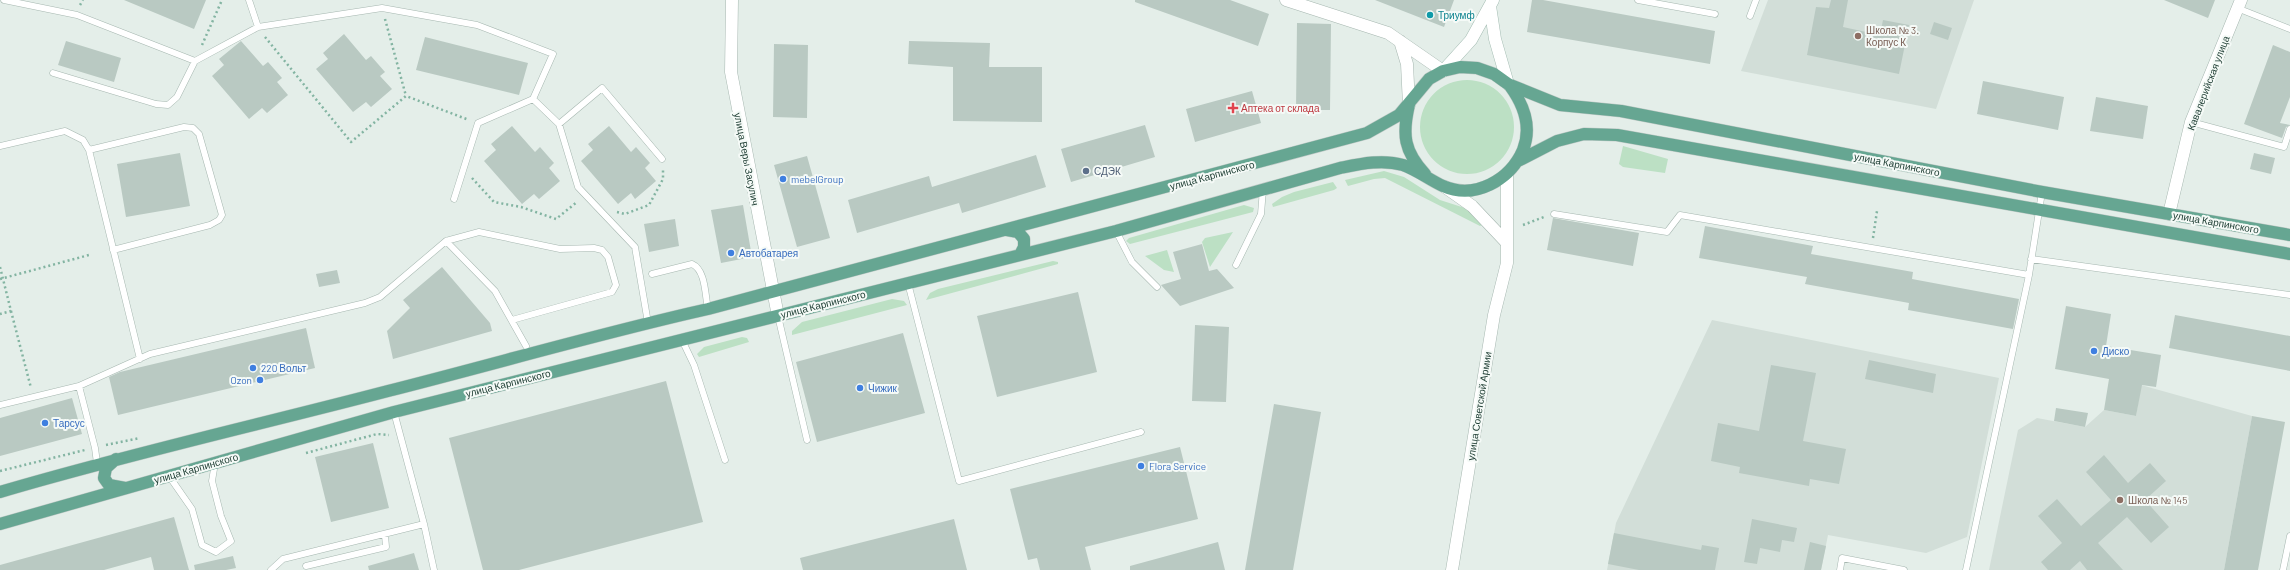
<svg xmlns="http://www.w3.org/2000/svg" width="2290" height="570" viewBox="0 0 2290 570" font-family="Barlow,sans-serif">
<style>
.built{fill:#d2ded8}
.green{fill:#bce0c4}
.building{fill:#b9c9c2}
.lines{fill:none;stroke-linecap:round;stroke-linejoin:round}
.lane-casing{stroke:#a6b7b0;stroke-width:7}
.street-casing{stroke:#a6b7b0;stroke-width:13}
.secondary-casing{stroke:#a2bbb1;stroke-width:13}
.primary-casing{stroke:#c1cac7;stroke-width:13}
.path{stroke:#83b4a2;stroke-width:2.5;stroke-dasharray:2 3;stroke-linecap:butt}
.lane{stroke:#fff;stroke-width:6}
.street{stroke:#fff;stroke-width:12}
.secondary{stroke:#fff;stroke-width:12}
.primary{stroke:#66a692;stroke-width:12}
.culture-dot{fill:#0f9aa8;stroke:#f5faf7;stroke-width:1.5}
.education-dot{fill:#8d6e63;stroke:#f5faf7;stroke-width:1.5}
.health-dot{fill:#e0444e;stroke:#f5faf7;stroke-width:1.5}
.service-dot{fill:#5c6f8a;stroke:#f5faf7;stroke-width:1.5}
.shop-dot{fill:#3f7fe0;stroke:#f5faf7;stroke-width:1.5}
.labels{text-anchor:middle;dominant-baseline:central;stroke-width:4;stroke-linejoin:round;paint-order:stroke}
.culture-label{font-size:10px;fill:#0d838f;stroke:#f5faf7;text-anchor:start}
.education-label{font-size:10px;fill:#785e54;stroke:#f5faf7;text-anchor:start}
.street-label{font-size:10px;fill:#224137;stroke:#f5faf7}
.health-label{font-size:10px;fill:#be3a42;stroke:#f5faf7;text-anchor:start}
.service-label{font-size:10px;fill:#4e5e75;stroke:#f5faf7;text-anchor:start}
.shop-label{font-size:10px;fill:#366cbe;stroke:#f5faf7;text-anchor:start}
</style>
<rect width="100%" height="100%" fill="#e4eee9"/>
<path class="built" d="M1768 0H1974L1936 109 1741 71Z
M1712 320 1999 378 1967 537 1926 553 1828 535 1821 570H1607L1616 523Z
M2141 385 2252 416 2224 570H1989L2018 430 2037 418 2085 427 2104 410 2136 416Z"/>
<path class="green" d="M1420 127a47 47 0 1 1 94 0a47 47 0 1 1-94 0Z
M1623 146 1668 159 1665 173 1623 167 1619 164Z
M1384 171 1404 177 1440 200 1468 209 1482 225 1480 226 1385 178 1374 179 1348 186 1345 180Z
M1333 182 1337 188 1334 190 1273 207 1272 204 1282 197 1294 192Z
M1244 205 1254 208 1253 212 1130 244 1126 241 1129 238Z
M1233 232 1210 267 1202 242 1205 238Z
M1167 250 1174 272 1164 270 1145 256Z
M1053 261 1058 262V264L926 300 930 293 938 289Z
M892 299 904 301 907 305 792 335V331L802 322Z
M742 337 747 338 749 342 699 357 697 354 704 347Z"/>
<path class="building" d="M124 0H206L194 29Z
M1135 0H1230L1269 14 1258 46 1135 2Z
M1375 0H1454L1444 27Z
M1532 0H1543L1715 31 1710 64 1527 32Z
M1831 0H1848L1843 27 1880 35 1883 20 1909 25 1899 74 1807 55 1816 7 1829 8Z
M2164 0H2215L2208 18Z
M1934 22 1952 28 1948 40 1930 34Z
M1297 23 1331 24 1330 110H1296Z
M344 34 366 60 371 56 385 72 380 76 392 89 371 107 366 102 353 112 316 69 328 59 323 53Z
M425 37 528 63 519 95 416 70Z
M66 41 121 58 114 82 58 65Z
M241 41 263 66 268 62 282 78 277 82 288 95 267 113 262 108 249 119 212 76 224 65 219 59Z
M909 41 990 43 989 67H1042V122L953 121V67L908 64Z
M774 44 808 45 807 118 773 117Z
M2273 45 2290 52V97L2280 123 2290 125 2286 127 2282 138 2244 124Z
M1983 81 2064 97 2058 130 1977 114Z
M1252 91 1261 123 1195 142 1186 109Z
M2096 97 2148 106 2143 139 2090 131Z
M1145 125 1155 157 1071 182 1061 149Z
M512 126 535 152 540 147 554 163 549 168 560 181 539 199 534 194 522 204 484 161 496 150 491 144Z
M609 126 631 152 636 147 650 163 645 168 656 181 635 199 631 193 618 204 581 161 593 150 588 144Z
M180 153 190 206 126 217 117 164Z
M2254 153 2275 158 2271 174 2250 169Z
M1036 155 1046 187 962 213 959 203 857 233 848 200 929 176 932 187Z
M807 156 830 238 797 247 774 165Z
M743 205 752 257 721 263 711 210Z
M1553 218 1639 233 1633 266 1547 250Z
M675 219 679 246 649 252 644 224Z
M1705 226 1813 246 1811 254 1913 272 1912 279 2019 299 2013 329 1908 310 1909 303 1805 284 1807 277 1699 258Z
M1202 244 1209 271 1217 269 1234 288 1180 306 1161 285 1181 279 1173 252Z
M442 267 490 323 492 331 393 359 387 331 410 308 403 300Z
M337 270 340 283 319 287 316 274Z
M1078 292 1097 372 997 397 977 316Z
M2066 306 2111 314 2106 346 2161 355 2156 387 2142 385 2136 416 2104 410 2109 379 2055 369Z
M2175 315 2290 336V371L2169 348Z
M1195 325 1229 327 1226 402 1192 401Z
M306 328 315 368 118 415 109 377 120 372Z
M903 333 925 413 817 442 796 362Z
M1869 360 1936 374 1933 393 1865 379Z
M1771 365 1816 373 1803 441 1846 449 1839 484 1810 479 1809 486 1739 473 1740 467 1711 461 1718 423 1759 431Z
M666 381 703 522 519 570H483L449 438Z
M72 398 82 434 0 456V418Z
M1274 404 1321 412 1293 570H1245Z
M2056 408 2088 413 2085 427 2054 421Z
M2252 416 2285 422 2258 570H2224Z
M373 443 389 508 331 522 315 457Z
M1180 447 1198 519 1085 547 1091 570H1040L1037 558 1028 560 1010 489Z
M2104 455 2128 483 2150 463 2166 481 2145 500 2169 527 2151 543 2127 517 2098 543 2123 570H2087L2080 561 2070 570H2048L2041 562 2062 543 2038 516 2057 499 2081 526 2111 500 2086 472Z
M174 517 189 570H154L151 557 104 570H0V565Z
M954 519 967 570H803L800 558Z
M1752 519 1797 528 1794 542 1782 540 1780 552 1760 548 1757 564 1744 562Z
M1614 533 1701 550 1702 545 1719 548 1715 570H1639L1608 564Z
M1218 542 1225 570H1130V566Z
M1810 542 1826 546 1821 570H1804Z
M414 553 419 570H369L368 566Z
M233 556 236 568 226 570H195L194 565Z"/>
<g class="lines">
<g class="lane-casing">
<path id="lane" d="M4 0 77 15 195 61 258 27 382 8 477 25 553 54 533 99
M249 0 258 27
M1638 0 1715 14
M2237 8 2290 29
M1750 16 1756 0
M53 73 156 104 168 105 177 97 195 61
M2191 122 2284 147 2290 129
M559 124 602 88 662 159
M0 146 65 131 83 140 89 150 140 359
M89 150 184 127 193 128 199 134 222 215 219 220 210 225 113 250
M454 199 478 123 533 99 559 124 578 187 635 247 648 323
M1554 214 1667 232 1680 215 2029 275
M1116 231 1132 262 1157 287
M2031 259 2290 295
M1236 265 1261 214 1263 189
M652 274 692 264C706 270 705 296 708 309
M908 283 959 481 1141 432
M778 316 807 440
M512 320 612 292 616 285 608 257 602 250 594 248 560 249 479 232 446 241 495 291 526 346
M682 340 694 365 725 460
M79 386 150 354 365 303 380 297 446 241
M0 405 79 386 95 448 97 463
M394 412 424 524 434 570
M169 476 192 509 202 545 216 552 231 541 221 516 212 481 215 463
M306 566 386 547 385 535
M271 570 283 559 424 524
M1840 570 1842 558 1904 570
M1966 570 2029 275 2042 192
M2283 570 2290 536"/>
</g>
<g class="street-casing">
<path id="street" d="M732 0 731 72 778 316
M1286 0 1388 33 1443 71
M1400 41 1407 64 1409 105
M1445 187 1472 206 1507 243
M2169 214 2191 122 2241 0
M1452 570 1494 315 1507 263V174"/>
</g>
<g class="secondary-casing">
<path id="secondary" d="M1490 6 1495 39 1508 84
M1443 71 1471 40 1493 0"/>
</g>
<g class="primary-casing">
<path id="primary" d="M1409 105C1402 135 1404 151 1425 174
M1518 161 1557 141 1584 134 1617 135 2290 254
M1007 230 1018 232 1024 239V247L1020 255
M116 459 106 468 104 478 109 485 125 488
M0 492C128 454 258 425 388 391 495 364 601 333 708 309L1367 133 1399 115 1429 79 1443 71 1460 67 1477 68 1494 74 1508 84 1560 105 1621 111 2042 192 2290 235
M0 524 394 412 1116 231 1340 168C1360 164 1382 159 1403 165 1417 170 1430 180 1443 186 1475 200 1510 180 1523 150 1532 127 1524 105 1510 86"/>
</g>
<path class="path" d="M80 5 83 0
M385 19 406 96
M265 37 351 142 406 96 469 120
M202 45 222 0
M472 178 494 202 521 207 556 219 577 202
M617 212 625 214 649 205 663 179V169
M1523 225 1544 217
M1873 238 1877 211
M0 267 11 311 0 314
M0 279 89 255
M11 311 31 388
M106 445 140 438
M306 453 377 434 389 435
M0 471 85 450"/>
<use href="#lane" class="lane"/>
<use href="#street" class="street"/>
<use href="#secondary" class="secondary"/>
<use href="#primary" class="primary"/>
</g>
<circle class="culture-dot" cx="1430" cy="15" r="4"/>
<g class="education-dot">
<circle cx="1858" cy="36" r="4"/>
<circle cx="2120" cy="500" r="4"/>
</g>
<path class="health-dot" d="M1231 102h4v4h4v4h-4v4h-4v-4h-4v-4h4z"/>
<circle class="service-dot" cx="1086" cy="171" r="4"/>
<g class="shop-dot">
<circle cx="783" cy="179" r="4"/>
<circle cx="731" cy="253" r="4"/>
<circle cx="2094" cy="351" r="4"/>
<circle cx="253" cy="368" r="4"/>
<circle cx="260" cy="380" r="4"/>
<circle cx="860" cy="388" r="4"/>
<circle cx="45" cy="423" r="4"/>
<circle cx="1141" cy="466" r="4"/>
</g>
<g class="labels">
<g class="culture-label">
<text x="1438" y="15">Триумф</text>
</g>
<g class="education-label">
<text x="1866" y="30">Школа № 3.<tspan x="1866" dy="12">Корпус К</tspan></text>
<text x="2128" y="500">Школа № 145</text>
</g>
<g class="street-label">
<text transform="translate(2208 83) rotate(-69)">Кавалерийская улица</text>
<text transform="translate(747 159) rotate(79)">улица Веры Засулич</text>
<text transform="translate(1897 164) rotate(11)">улица Карпинского</text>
<text transform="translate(1212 175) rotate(-15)">улица Карпинского</text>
<text transform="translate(2216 222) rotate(10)">улица Карпинского</text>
<text transform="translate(823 304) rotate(-14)">улица Карпинского</text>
<text transform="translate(508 383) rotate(-14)">улица Карпинского</text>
<text transform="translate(1479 406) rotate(-81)">улица Советской Армии</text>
<text transform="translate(196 468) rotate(-16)">улица Карпинского</text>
</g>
<g class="health-label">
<text x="1241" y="108">Аптека от склада</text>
</g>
<g class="service-label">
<text x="1094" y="171">СДЭК</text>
</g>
<g class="shop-label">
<text x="791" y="179">mebelGroup</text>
<text x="739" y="253">Автобатарея</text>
<text x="2102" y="351">Диско</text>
<text x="261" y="368">220 Вольт</text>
<text x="252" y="380" text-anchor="end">Ozon</text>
<text x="868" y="388">Чижик</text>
<text x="53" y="423">Тарсус</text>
<text x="1149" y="466">Flora Service</text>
</g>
</g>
</svg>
